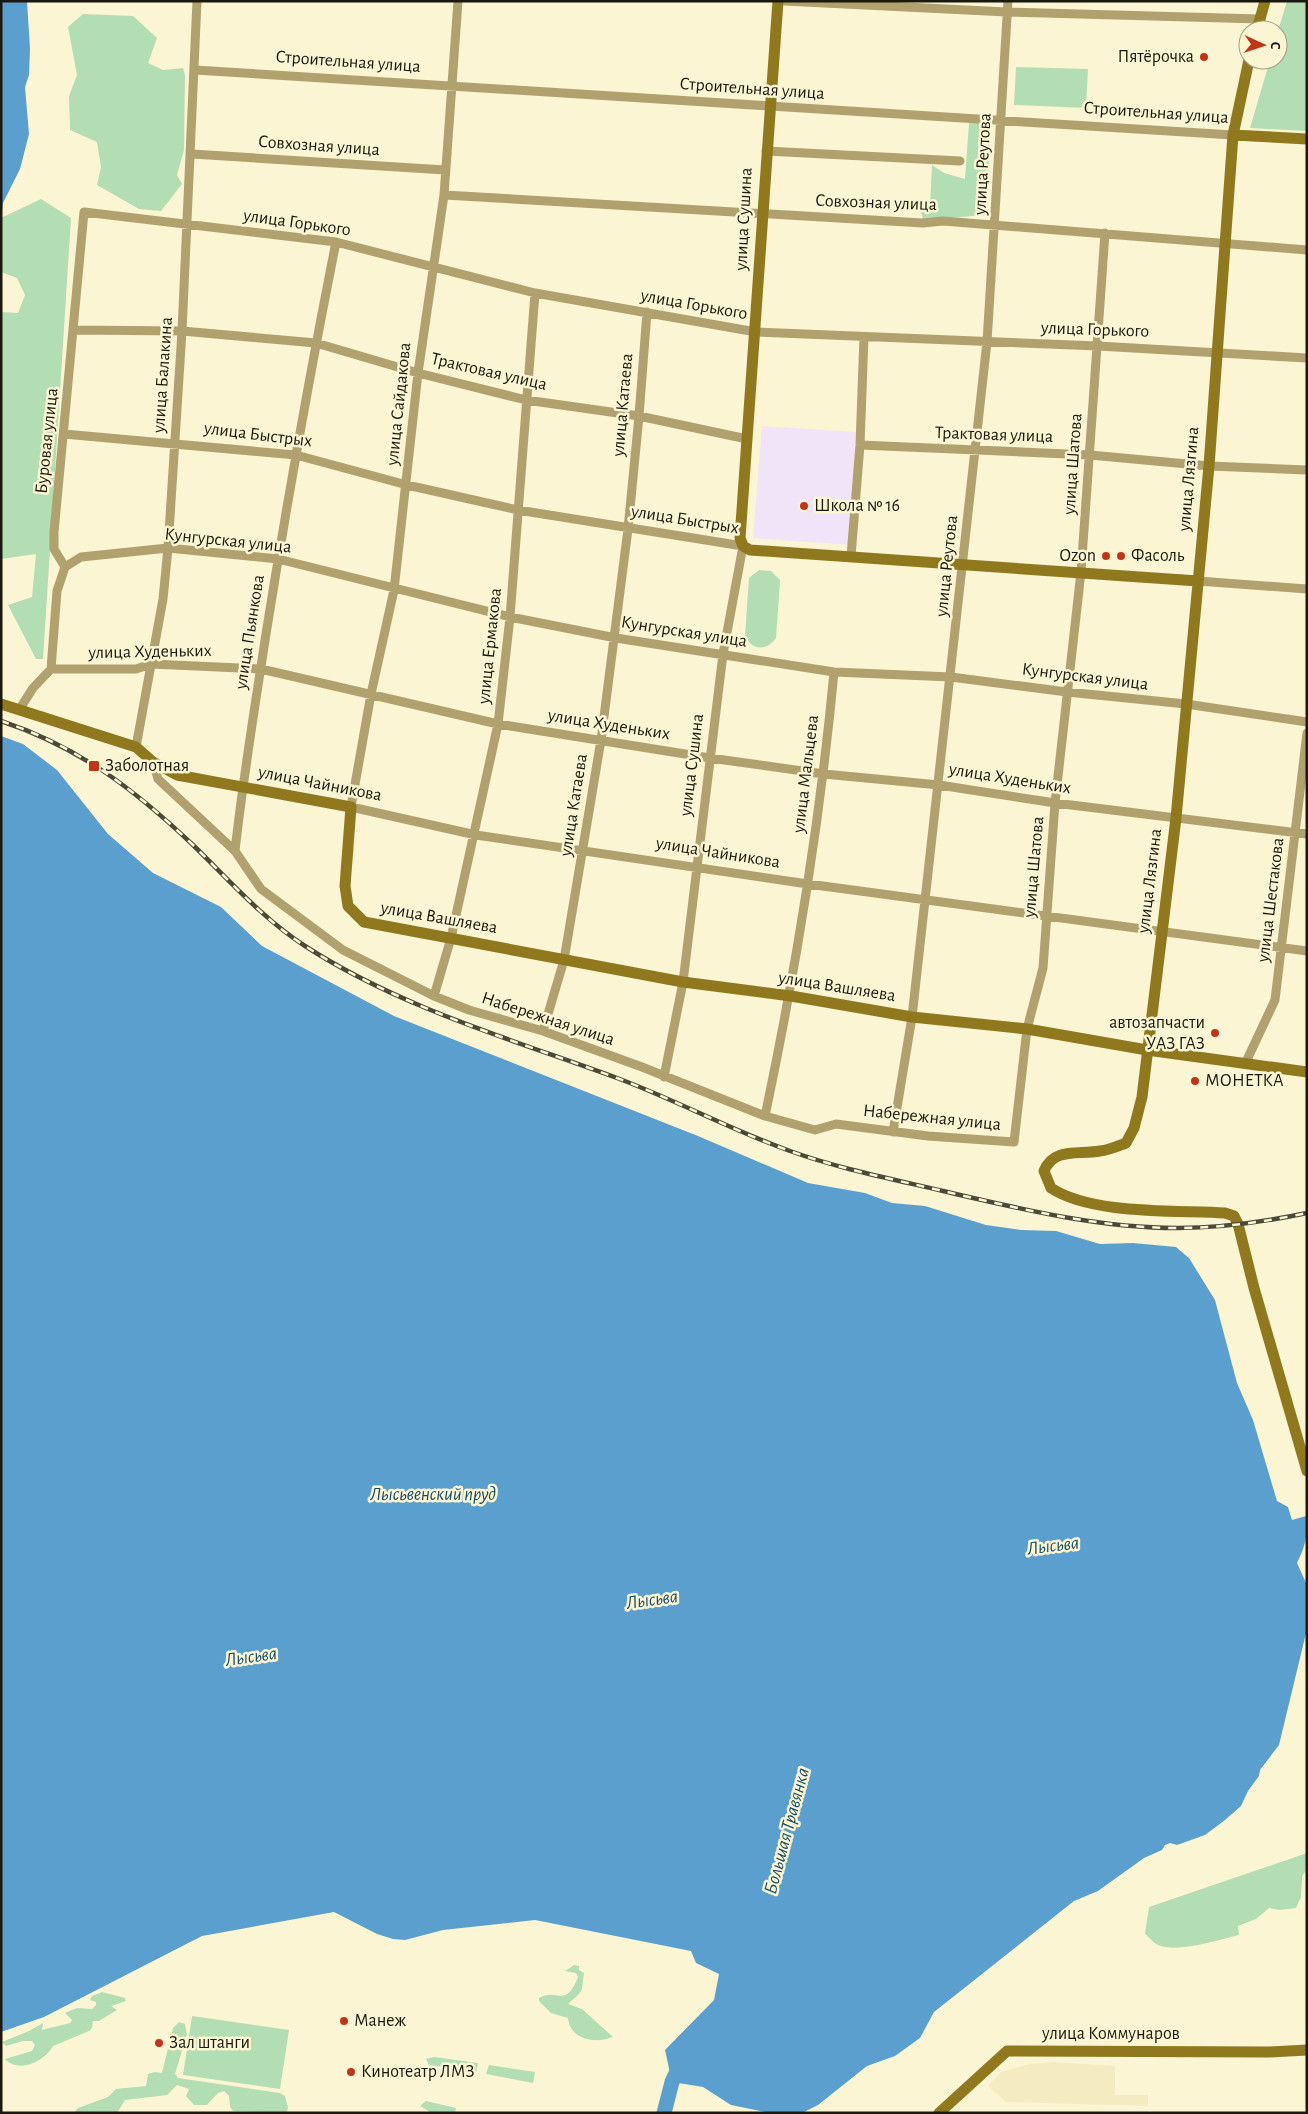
<svg xmlns="http://www.w3.org/2000/svg" width="1308" height="2114" viewBox="0 0 1308 2114" font-family="'Alegreya Sans',sans-serif">
<style>
.built{fill:#f4ebc2}
.education{fill:#f2e4f8}
.green{fill:#b3ddb3}
.water{fill:#5b9fce}
.lines{fill:none;stroke-linecap:round;stroke-linejoin:round}
.river{stroke:#5b9fce;stroke-width:15}
.street{stroke:#b0a16e;stroke-width:9}
.secondary{stroke:#90781f;stroke-width:11}
.rail-casing{stroke:#4c4938;stroke-width:4.5}
.rail{stroke:#fcf5d3;stroke-width:2.5;stroke-dasharray:8;stroke-linecap:butt}
.poi-dot{fill:#c03518;stroke:#fcf5d3;stroke-width:2}
.labels{text-anchor:middle;dominant-baseline:central;stroke-width:5;stroke-linejoin:round;paint-order:stroke}
.poi-label{font-size:18px;fill:#1b190d;stroke:#fcf5d3;text-anchor:start}
.street-label{font-size:18px;fill:#1b190d;stroke:#fcf5d3}
.water-label{font-size:19px;font-style:italic;fill:#164b6b;stroke:#fcf5d3}
</style>
<rect width="100%" height="100%" fill="#fcf5d3"/>
<path class="built" d="M1052 2062 1115 2066V2095H1148V2106L1006 2102 988 2086 1001 2072 1030 2064Z"/>
<path class="education" d="M762 426 856 432 850 545 753 538Z"/>
<path class="green" d="M1287 1H1307V131L1250 128 1270 60H1278V31Z
M83 14 133 16 157 38 148 63 163 70 183 68 185 75 184 150 177 175 182 184 161 211 139 209 97 185 101 167 97 142 70 130 69 96 77 75 68 27Z
M1016 67 1088 69 1086 108 1014 105Z
M969 123H981L990 142 987 215 923 220 921 212 930 206 932 165 944 173 965 179Z
M41 199 71 218 43 659H36L8 605 32 597 36 554 1 559V312L18 313 25 295 17 278 1 272V218Z
M759 570 771 571 780 580 776 638C767 651 752 651 745 636L749 578Z
M1307 1853V1868L1302 1877 1301 1897 1296 1908 1280 1910 1269 1908 1256 1919 1238 1926 1239 1935C1218 1940 1181 1952 1161 1946 1155 1945 1150 1938 1145 1934L1149 1907Z
M574 1965 579 1966V1970L584 1973C581 1994 584 1990 568 2004L582 2009 613 2037C596 2044 570 2040 568 2018L551 2013 539 2001V1998C557 1987 565 2010 578 1977L576 1973 565 1971Z
M102 1992 125 1998 126 2001 111 2006 117 2010 99 2021H93L92 2028 89 2031 53 2046C45 2061 19 2074 5 2059L32 2051 35 2045 32 2041H23L6 2046 2 2042 29 2031 43 2023 42 2030 70 2023 72 2020 65 2013 77 2008 92 2009 96 2005V2002L90 2000 92 1996Z
M192 2016 289 2030 280 2089 183 2075Z
M179 2022 185 2024 187 2034 175 2074 178 2078 280 2093 285 2096 288 2108 286 2113 233 2111 230 2107 229 2096 224 2091 218 2093 207 2105H194L186 2096 189 2089 177 2085 167 2095 125 2100 117 2113H74L78 2108 108 2097 116 2089 146 2086 148 2074 155 2072 162 2073 173 2028Z
M434 2057 478 2063 476 2073 436 2066 430 2068 426 2059Z
M489 2065 535 2072 533 2083 486 2074Z
M426 2101 456 2108 455 2113H432L420 2106Z"/>
<path class="water" d="M1 1H27L30 49 29 75 25 87 29 134 20 169 3 203 1 218Z
M1 736 23 744 57 770 108 834 153 873 221 907 262 946 394 1016 698 1136 808 1183 865 1193 892 1203 925 1206 986 1225 1021 1230 1056 1231 1100 1244 1133 1243 1176 1247 1189 1258 1215 1300 1237 1383 1253 1420 1277 1501 1288 1507 1292 1520 1306 1516 1307 1519C1307 1538 1305 1547 1297 1563L1307 1585V1629L1279 1745 1260 1770 1259 1776 1248 1791 1241 1806 1225 1820 1205 1835 1177 1845 1170 1843 1165 1845 1162 1850 1144 1858 1098 1891 1074 1901 934 2012 920 2038 895 2056 867 2066 818 2105 802 2113H770L731 2105 703 2087 672 2082 665 2050 714 2000 719 1974 696 1963 691 1951 535 1920 443 1930 405 1940 393 1939 377 1934 334 1912 202 1936 44 2017 1 2032Z"/>
<g class="lines">
<path class="river" d="M664 2113 672 2082 680 2065"/>
<path class="street" d="M458 1 444 195 418 373 394 590 371 694 351 807 476 835 808 884 1307 951
M784 1 1007 12 1260 19
M195 70 1233 135
M766 151 960 161
M192 154 445 170
M444 195 923 223 943 221 1307 250
M75 330 182 331 316 343 418 373 526 400 639 416 747 439
M64 434 296 455 407 485 518 510 743 546 723 654 683 982 664 1077
M860 445 1090 455 1209 466 1307 470
M851 556 860 445 864 337
M65 567 81 557 168 548 278 559 510 617 616 638 834 672 951 677 1067 692 1186 704 1307 722
M1198 581 1307 589
M51 669 57 591 65 567 54 549V532L84 212 336 242 535 293 756 332 1098 346 1307 358
M19 710 33 688 51 669H136L151 664 261 669 498 724 710 758 824 774 939 785 1055 803 1307 834
M136 747 163 599 168 548 182 331 197 1
M153 762 158 779 235 851 261 889 343 950 434 996 469 1010 543 1031 642 1067 765 1116 815 1130 836 1124 928 1136 1014 1142 1027 1029 1043 968 1055 803 1081 572 1105 233
M235 851C243 778 255 706 266 634 287 503 310 372 336 242
M434 996 451 938 498 724 510 617 535 293
M543 1031 564 960 601 740 628 529 639 416 647 312
M1245 1064 1275 1000 1307 733
M765 1116C796 969 820 822 834 672
M893 1132 912 1017 987 342 1008 1"/>
<path class="secondary" d="M778 1 740 538 743 546 750 550 1198 581
M1257 30 1265 1
M1249 60 1233 135 1209 466 1176 818 1142 1097 1134 1128 1126 1143C1118 1146 1109 1150 1100 1151 1078 1155 1054 1147 1044 1171L1051 1188C1092 1215 1176 1210 1225 1213L1234 1216 1238 1224 1254 1288 1307 1471
M1233 135 1307 139
M1 704 136 747 153 762 177 775 351 807 345 886 348 906 364 922 683 982 791 996 912 1017 1027 1029 1147 1050 1307 1072
M939 2113 1007 2051 1269 2052 1307 2050"/>
<g class="rail-casing">
<path id="rail" d="M1 721C79 747 134 789 193 845 229 880 263 919 305 946 401 1008 511 1039 617 1078 676 1100 731 1130 790 1151 840 1169 892 1179 943 1191 1021 1209 1098 1228 1178 1228 1221 1228 1264 1222 1307 1213"/>
</g>
<use href="#rail" class="rail"/>
</g>
<g class="poi-dot">
<circle cx="1204" cy="57" r="5"/>
<circle cx="804" cy="506" r="5"/>
<circle cx="1106" cy="556" r="5"/>
<circle cx="1121" cy="556" r="5"/>
<rect x="88" y="760" width="12" height="12" rx="2.5"/>
<circle cx="1215" cy="1033" r="5"/>
<circle cx="1195" cy="1081" r="5"/>
<circle cx="344" cy="2021" r="5"/>
<circle cx="159" cy="2043" r="5"/>
<circle cx="351" cy="2072" r="5"/>
</g>
<g class="labels">
<g class="poi-label">
<text x="1194" y="57" text-anchor="end">Пятёрочка</text>
<text x="814" y="506">Школа № 16</text>
<text x="1096" y="556" text-anchor="end">Ozon</text>
<text x="1131" y="556">Фасоль</text>
<text x="105" y="766">Заболотная</text>
<text x="1205" y="1023" text-anchor="end">автозапчасти<tspan x="1205" dy="21">УАЗ ГАЗ</tspan></text>
<text x="1205" y="1081">МОНЕТКА</text>
<text x="354" y="2021">Манеж</text>
<text x="169" y="2043">Зал штанги</text>
<text x="361" y="2072">Кинотеатр ЛМЗ</text>
</g>
<g class="street-label">
<text transform="translate(348 62) rotate(4)">Строительная улица</text>
<text transform="translate(752 89) rotate(4)">Строительная улица</text>
<text transform="translate(1156 113) rotate(4)">Строительная улица</text>
<text transform="translate(319 146) rotate(4)">Совхозная улица</text>
<text transform="translate(983 164) rotate(-87)">улица Реутова</text>
<text transform="translate(876 203) rotate(2)">Совхозная улица</text>
<text transform="translate(744 219) rotate(-87)">улица Сушина</text>
<text transform="translate(297 223) rotate(8)">улица Горького</text>
<text transform="translate(694 305) rotate(10)">улица Горького</text>
<text transform="translate(1095 330) rotate(2)">улица Горького</text>
<text transform="translate(489 372) rotate(13)">Трактовая улица</text>
<text transform="translate(163 375) rotate(-86)">улица Балакина</text>
<text transform="translate(399 404) rotate(-84)">улица Сайдакова</text>
<text transform="translate(623 405) rotate(-85)">улица Катаева</text>
<text transform="translate(258 435) rotate(7)">улица Быстрых</text>
<text transform="translate(994 435) rotate(2)">Трактовая улица</text>
<text transform="translate(47 441) rotate(-84)">Буровая улица</text>
<text transform="translate(1073 464) rotate(-86)">улица Шатова</text>
<text transform="translate(1189 479) rotate(-85)">улица Лязгина</text>
<text transform="translate(685 520) rotate(9)">улица Быстрых</text>
<text transform="translate(228 541) rotate(6)">Кунгурская улица</text>
<text transform="translate(947 566) rotate(-84)">улица Реутова</text>
<text transform="translate(250 632) rotate(-81)">улица Пьянкова</text>
<text transform="translate(684 632) rotate(9)">Кунгурская улица</text>
<text transform="translate(490 646) rotate(-84)">улица Ермакова</text>
<text transform="translate(150 652) rotate(-1)">улица Худеньких</text>
<text transform="translate(1085 677) rotate(7)">Кунгурская улица</text>
<text transform="translate(609 725) rotate(9)">улица Худеньких</text>
<text transform="translate(692 765) rotate(-83)">улица Сушина</text>
<text transform="translate(806 774) rotate(-83)">улица Мальцева</text>
<text transform="translate(1010 779) rotate(9)">улица Худеньких</text>
<text transform="translate(320 784) rotate(11)">улица Чайникова</text>
<text transform="translate(574 805) rotate(-81)">улица Катаева</text>
<text transform="translate(718 853) rotate(9)">улица Чайникова</text>
<text transform="translate(1034 867) rotate(-85)">улица Шатова</text>
<text transform="translate(1150 881) rotate(-83)">улица Лязгина</text>
<text transform="translate(1271 900) rotate(-83)">улица Шестакова</text>
<text transform="translate(439 918) rotate(10)">улица Вашляева</text>
<text transform="translate(837 987) rotate(9)">улица Вашляева</text>
<text transform="translate(548 1019) rotate(18)">Набережная улица</text>
<text transform="translate(932 1118) rotate(6)">Набережная улица</text>
<text x="1111" y="2034">улица Коммунаров</text>
</g>
<g class="water-label">
<text x="433" y="1494">Лысьвенский пруд</text>
<text transform="translate(1053 1546) rotate(-7)">Лысьва</text>
<text transform="translate(652 1600) rotate(-8)">Лысьва</text>
<text transform="translate(251 1657) rotate(-8)">Лысьва</text>
<text transform="translate(787 1831) rotate(-75)">Большая Травянка</text>
</g>
</g>
<rect width="1308" height="2114" fill="none" stroke="#1b190d" stroke-width="5"/>
<g transform="translate(1263 45) rotate(93)"><circle r="24" fill="#fcf5d3" stroke="#a29d84"/>
<path d="M0-4L9 19L0 12L-9 19Z" fill="#c03518"/>
<text y="-8" font-size="14" font-weight="bold" text-anchor="middle" fill="#1b190d">С</text>
</g>
</svg>
